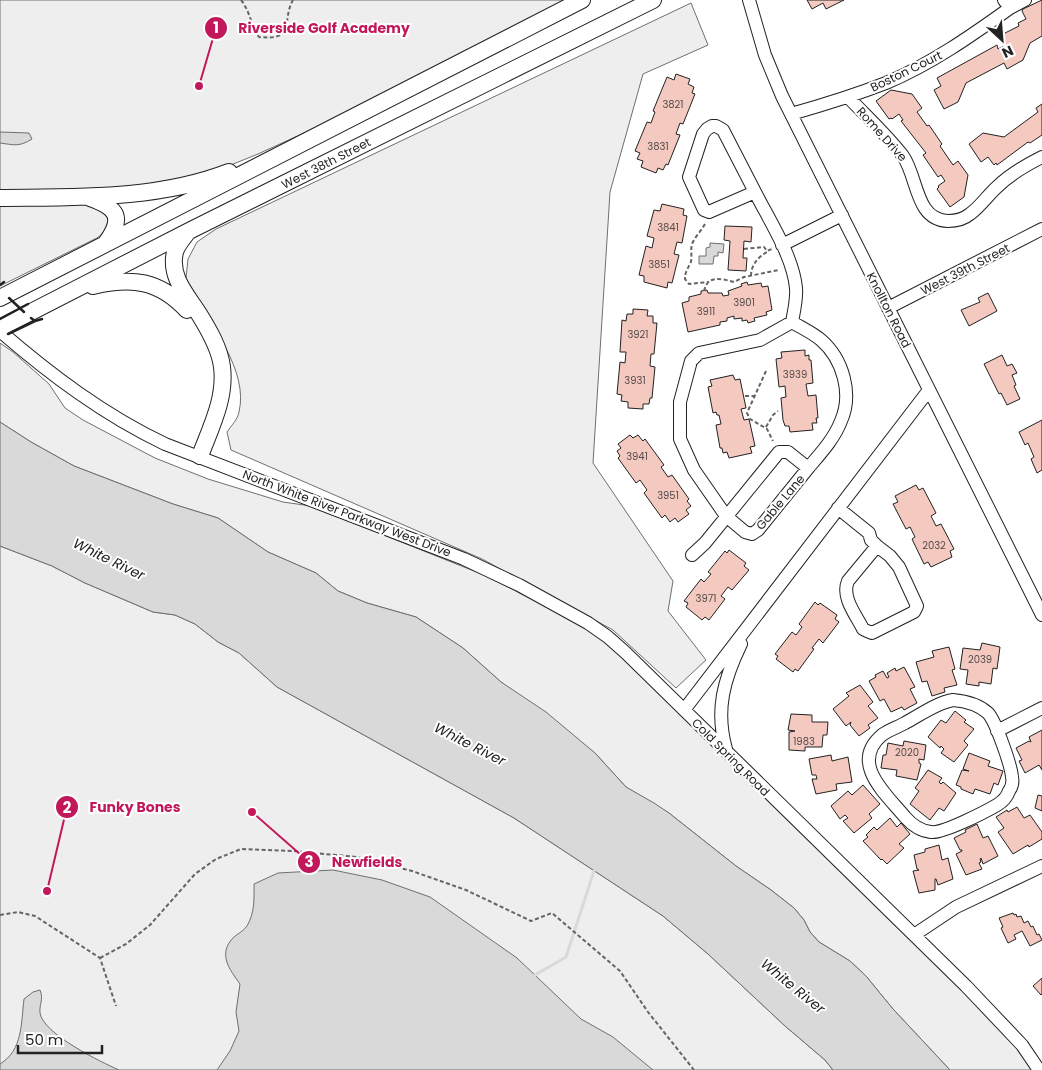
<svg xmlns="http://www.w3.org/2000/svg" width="1042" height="1070" viewBox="0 0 1042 1070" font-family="Poppins,sans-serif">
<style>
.green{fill:#eee;stroke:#6f6f6f}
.water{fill:#d9d9d9;stroke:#6f6f6f}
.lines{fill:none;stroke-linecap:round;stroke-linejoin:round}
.stream{stroke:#d9d9d9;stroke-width:3}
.building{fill:#f3c9c0;stroke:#222}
.minor-casing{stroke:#222;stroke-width:14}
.major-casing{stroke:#222;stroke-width:18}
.path{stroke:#646464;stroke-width:2;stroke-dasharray:4 2.5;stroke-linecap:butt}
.minor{stroke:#fff;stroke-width:12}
.major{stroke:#fff;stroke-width:16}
.wall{stroke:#222;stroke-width:2.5}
.labels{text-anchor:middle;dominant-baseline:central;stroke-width:4;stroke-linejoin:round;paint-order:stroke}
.number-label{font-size:10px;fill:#564c4a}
.street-label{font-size:12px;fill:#222;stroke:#fff}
.water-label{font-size:14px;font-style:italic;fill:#222;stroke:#fff}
.leader{fill:none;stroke:#c2185b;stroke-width:2}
.callout-dot{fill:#c2185b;stroke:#fff;stroke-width:2}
.mark-label{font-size:15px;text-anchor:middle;font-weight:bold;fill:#fff}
.callout-label{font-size:14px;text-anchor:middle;font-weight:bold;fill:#c2185b;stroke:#fff;stroke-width:4;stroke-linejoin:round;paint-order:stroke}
</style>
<rect width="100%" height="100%" fill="#fff"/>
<path class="green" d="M0 0H564L339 117 258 154 211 173 127 190 0 191Z
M691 3 708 45 643 74 610 192 593 463 673 581 668 611 706 660 676 688 613 630 482 559 231 450 227 432C231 426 238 419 239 412 249 371 210 323 190 290L186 278 188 259 197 242 216 229Z
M95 204C112 213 111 228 97 238L0 286V205Z
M0 343 13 352 49 384 65 408 83 420 155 458 208 479 283 502 311 506 484 575 571 619 604 640 634 668 1013 1040 1034 1070H950L893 1009 866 976 850 961 819 942 810 932 804 920 794 908 771 890 736 866 669 813 626 787 595 753 501 682 463 648 416 617 367 603 338 591 316 573 268 552 218 518 173 504 74 466 31 442 0 422Z
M0 546 52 566 85 583 153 612 175 615 195 624 218 642 239 653 277 687 514 818 663 916 708 954 785 1026 825 1060 833 1070H0Z"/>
<path class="water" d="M0 132 29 133 32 139C19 147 15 145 0 143Z
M710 243 724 244 723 253 718 252V256H714L713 264H699V256H706V248L710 247Z
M0 422 31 442 74 466 173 504 218 518 268 552 316 573 338 591 367 603 416 617 463 648 501 682 546 712 595 753 626 787 654 803 669 813 736 866 771 890 794 908 804 920 810 932 819 942 850 961 866 976 893 1009 950 1070H833L825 1060 785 1026 708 954 663 916 514 818 277 687 239 653 218 642 195 624 175 615 153 612 85 583 52 566 0 546Z
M333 870 382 880 430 897 517 958 581 1019 613 1037 653 1070H217L230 1051 239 1031 236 1012 240 984C230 970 218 955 232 939 236 934 243 932 247 926 255 912 254 899 254 884L278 873Z
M40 990C44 1000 39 1004 40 1013 43 1034 101 1062 119 1070H0V1064C23 1050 21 1023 24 999L33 992Z"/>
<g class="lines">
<path class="stream" d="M535 975 566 957 594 871"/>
</g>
<path class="building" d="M807 0H844L826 9 823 3 812 9Z
M1042 0V36L1030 43 1023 60 1007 69 1004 63 966 83 958 102 944 109 934 90 941 86 937 78 997 45 998 49 1004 46 1000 38 1001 35 1019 26 1018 23 1026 19 1022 11 1023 9Z
M676 74 690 79 688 84 694 87 692 93 695 94 683 124 680 123 676 134 680 135 668 165 666 164 663 170 658 168 656 173 641 167 643 161 637 159 640 153 635 151 647 122 651 123 655 112 653 111 667 77 674 80Z
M891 90 912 94 922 108 917 112 927 126 929 125 942 144 940 146 953 165 958 161 968 175 964 197 950 207 937 189 939 187 938 186 945 181 941 175 938 177 923 155 926 153 901 121 903 120 899 114 892 119 891 118 889 119 876 101Z
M1042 104V135L1030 143 1028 142 997 165 996 163 994 165 988 157 981 162 969 144 983 133 1004 137 1038 112 1036 108Z
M662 204 684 209 683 215 687 216 682 243 677 242 674 254 679 255 672 283 668 282 667 288 644 282V276L639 275 646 246 652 248 654 238 647 236 654 210 660 211Z
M725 226 752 227 751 242 744 241 743 258H747L746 271 728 270 730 241 724 240Z
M747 282 748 285 761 283 762 287 768 286 772 310 766 312 767 315 754 318 755 321 748 323 747 320 742 321V318L734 319V316L727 318V321L720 322V325L688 332 682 303 689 301V297L701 294V291L707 290 708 293H722L723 296 729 295 728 291 742 286 741 284Z
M988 293 997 311 969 326 961 310 980 302 978 298Z
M633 309 648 310 647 316H653V323H657L654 354H651L650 366 655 367 652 398H650L649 404H643V409L628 408V402L621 401 622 395 617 394 620 362 625 363 626 352H620L622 320 626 321 627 314H633Z
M805 350V356L809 355V360H811L813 383 806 384 808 396 816 395 818 418H816L817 423H812L813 430 790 432 789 426H785L783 420 781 398 786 397 785 386 779 387 776 359 782 358 781 352Z
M1002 355 1007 366 1012 364 1017 373 1012 375 1016 385 1014 386 1020 399 1007 405 1001 393 999 394 984 364Z
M733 375 735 380 740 379 746 408 741 409 744 420 749 419 755 446 750 447 752 453 729 458 727 452 723 453 722 448H720L716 425 721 424 719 415H717L716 412 713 413 708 387 712 386 710 380Z
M1042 420V470L1037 473 1031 459 1034 457 1028 443 1025 445 1019 432Z
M630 435 633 438 638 435 643 441 645 439 664 465 661 467 668 477 672 475 689 499 687 501 691 506 686 510 689 514 678 522 675 518 670 522 665 515 662 518 644 493 647 490 640 480 636 483 618 458 620 456 617 451 621 448 618 444Z
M916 485 919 490 923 488 936 513 931 516 936 526 941 524 954 549 950 551 952 557 931 567 928 562 924 564 912 539 915 537 910 527 906 529 893 504 898 502 895 496Z
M729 550 746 563 744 566 749 570 732 590 728 587 721 596 725 599 709 620 705 617 702 620 686 607 688 603 684 601 701 579 704 582 711 574 708 572 725 551 727 553Z
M815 602 818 605 820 603 837 615 835 619 839 622 823 643 819 639 812 648 814 649 798 671 795 669 793 672 776 659 778 656 775 654 792 632 796 635 802 627 799 624Z
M982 643 1000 647 997 669 993 668 991 684 979 682V686L966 684 968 670 960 669 963 648 980 650Z
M949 647 955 669 952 670 957 685 944 688 945 692 932 696 927 681 922 682 916 662 934 657 932 651Z
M904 667 915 687 910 689 917 703 904 710 902 707 891 712 884 699 880 701 869 681 876 677 875 675 883 671 887 678 889 677 887 673 895 668 896 671Z
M860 685 873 702 868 706 878 718 868 725 870 728 859 736 850 725 851 722 846 726 833 709 849 696 846 693Z
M955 711 966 720 964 722 974 729 964 741 968 745 954 762 941 753 944 749 941 746 940 748 928 737 941 720 946 723Z
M791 714 812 715V722H828L827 735H823L822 747H805V751L789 750V732L795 731 788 730Z
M1042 730V770L1039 765 1025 773 1019 761 1022 760 1016 748 1029 741 1031 742 1029 737Z
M904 741 926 745 924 760 919 759V763L921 764 917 780 896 776 897 770 881 768 883 755H886L888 743 903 746Z
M969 753 990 761 988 766 1003 771 998 785 994 783 990 794 975 789 973 794 961 789V787L956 785 962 770 969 771 963 769Z
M831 755 832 761 848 757 852 782 836 784 837 790 816 794 812 779H817L816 775H812L809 759Z
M928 770 942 778 939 782 941 784 943 782 956 793 944 811 939 808 930 820 910 804 919 791 915 788Z
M863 785 880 804 869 814 872 818 854 833 843 821 848 818 845 815 840 819 831 806 848 791 852 795Z
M1038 795 1042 796V811L1035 808Z
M1017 807 1024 818 1030 815 1042 832V839L1029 847 1028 845 1013 854 998 832 1004 828 996 817 1007 810 1008 812Z
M890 818 897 827 901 823 910 834 899 844 904 848 887 864 882 859 881 860 863 841 868 837 866 835 874 827 877 830Z
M977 824 983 838 988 836 998 856 983 864 981 858 980 859 981 862 979 863 982 869 966 875 956 854 962 851V850H960L954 838 966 832 965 830Z
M939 845 942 860 948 858 953 879 938 885 936 879H935V890L919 893 913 871 919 870 917 869 914 855 925 852V849Z
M1013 913 1014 915 1016 914 1017 917 1021 916 1024 923 1028 921 1031 927 1033 926 1037 935 1039 934 1042 940 1030 946 1022 931 1014 935 1016 939 1008 943 1001 928 1003 927 999 918Z
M1042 978V994L1041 995 1033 986Z"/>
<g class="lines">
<g class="minor-casing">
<path id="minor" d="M749 0 765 55 782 96 1042 615
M1004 0 1010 8 1025 0
M848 97C866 116 887 135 903 156 918 177 915 220 948 221 956 221 964 219 970 214 980 207 988 195 997 187 1010 174 1026 165 1042 157
M791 114C823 105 855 95 886 83 931 64 971 36 1010 8
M712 126H716L723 130 755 192 709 212 704 210 689 177 703 134 707 129Z
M755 192C769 220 793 256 796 288 797 299 794 311 792 322
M782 245 842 215
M888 308 1042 229
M792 322C802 328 813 333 821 340 843 359 853 394 841 421 834 439 821 453 809 467 792 488 775 509 758 530L752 534 745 532 726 516 694 470 680 439V402L691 361 699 353 760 340Z
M0 331C51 375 104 415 165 444L464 559 519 585 588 623 608 637 626 653 966 986 1022 1045 1039 1070
M838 508 869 533 871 540 877 546
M877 546 890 556 899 567 917 606 914 612 872 633 867 631 863 629C856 615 841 597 848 581Z
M692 555 705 543 779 452H788L808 468
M953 700C965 701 979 705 988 713 996 722 1011 765 1012 777 1013 782 1012 787 1009 791 1007 797 1002 802 997 805 985 812 942 834 931 832 920 831 912 825 905 817 886 794 849 763 882 735 889 730 898 727 905 723 920 715 936 703 953 700Z
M684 710 929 390
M997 731 1042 708
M726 749C715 710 724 679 741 644
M914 935 956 907 1042 866"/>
</g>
<g class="major-casing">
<path id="major" d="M0 198C76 197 157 200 229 172
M90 198C118 208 124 218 106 243
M187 233C183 238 177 245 175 252 169 277 187 295 199 314 209 330 220 349 222 367 226 398 211 427 200 456
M93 286C132 277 159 280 187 310
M0 298 582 0
M0 328 189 231 653 0"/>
</g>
<path class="path" d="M241 0C250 11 251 26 259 37 297 41 281 21 293 0
M705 224C701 231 695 237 692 244 690 251 693 259 690 264 687 270 685 272 685 279L689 284 709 282
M744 249 764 247 767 251 772 249
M751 276C751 265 758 257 767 252
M704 291C708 274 722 279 734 282L744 277 779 270
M766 371 747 413 750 419 767 429 773 441
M745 396H756
M766 427 773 415 778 411
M0 915 18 912 35 916 100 958 116 1006
M100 958 126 944 150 925 195 874 216 859 241 849 293 851 357 857 412 871 466 890 531 921 552 913 620 971 648 1012 694 1070"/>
<use href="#minor" class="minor"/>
<use href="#major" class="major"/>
<path class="wall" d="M0 285 4 282
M9 298 24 312
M31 318 35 321 42 319
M0 319 28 304
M8 334 35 321"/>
</g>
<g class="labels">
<g class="number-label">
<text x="673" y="104">3821</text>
<text x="658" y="146">3831</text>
<text x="668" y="227">3841</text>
<text x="659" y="264">3851</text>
<text x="744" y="302">3901</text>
<text x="706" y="311">3911</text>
<text x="638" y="334">3921</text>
<text x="795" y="374">3939</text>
<text x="635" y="380">3931</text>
<text x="637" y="456">3941</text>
<text x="668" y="495">3951</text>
<text x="934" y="545">2032</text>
<text x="706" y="598">3971</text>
<text x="980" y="659">2039</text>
<text x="804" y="741">1983</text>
<text x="907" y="752">2020</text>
</g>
<g class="street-label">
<text transform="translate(906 71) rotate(-26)">Boston Court</text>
<text transform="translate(882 134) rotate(48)">Rome Drive</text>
<text transform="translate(326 163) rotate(-27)">West 38th Street</text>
<text transform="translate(965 269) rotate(-27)">West 39th Street</text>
<text transform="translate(889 310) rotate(63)">Knollton Road</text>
<text transform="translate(780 502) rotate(-50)">Gable Lane</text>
<text transform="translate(347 513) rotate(21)">North White River Parkway West Drive</text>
<text transform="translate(731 757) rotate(45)">Cold Spring Road</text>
</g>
<g class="water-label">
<text transform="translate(109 559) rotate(26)">White River</text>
<text transform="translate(470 744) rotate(27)">White River</text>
<text transform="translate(793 986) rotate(39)">White River</text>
</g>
</g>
<path class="leader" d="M199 86L216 28M47 891L67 807M252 812L309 862"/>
<g class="callout-dot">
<circle cx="199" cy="86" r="5"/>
<circle cx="47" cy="891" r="5"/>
<circle cx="252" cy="812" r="5"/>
<circle cx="216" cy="28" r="12"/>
<circle cx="67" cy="807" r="12"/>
<circle cx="309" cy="862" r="12"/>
</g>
<g class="mark-label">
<text x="216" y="33">1</text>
<text x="67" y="813">2</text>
<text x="309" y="867">3</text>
</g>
<g class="callout-label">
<text x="324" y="33">Riverside Golf Academy</text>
<text x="135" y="812">Funky Bones</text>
<text x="367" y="867">Newfields</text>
</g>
<g transform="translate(1002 40) rotate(154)" stroke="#ffffff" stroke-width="4" paint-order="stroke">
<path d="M0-4L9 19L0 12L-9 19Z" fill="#222222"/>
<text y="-8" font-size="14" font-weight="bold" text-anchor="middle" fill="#222222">N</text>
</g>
<path d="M18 1045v8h84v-8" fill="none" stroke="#222222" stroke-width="2.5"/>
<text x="25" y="1045" font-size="15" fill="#222222" stroke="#ffffff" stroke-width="4" paint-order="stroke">50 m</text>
</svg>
